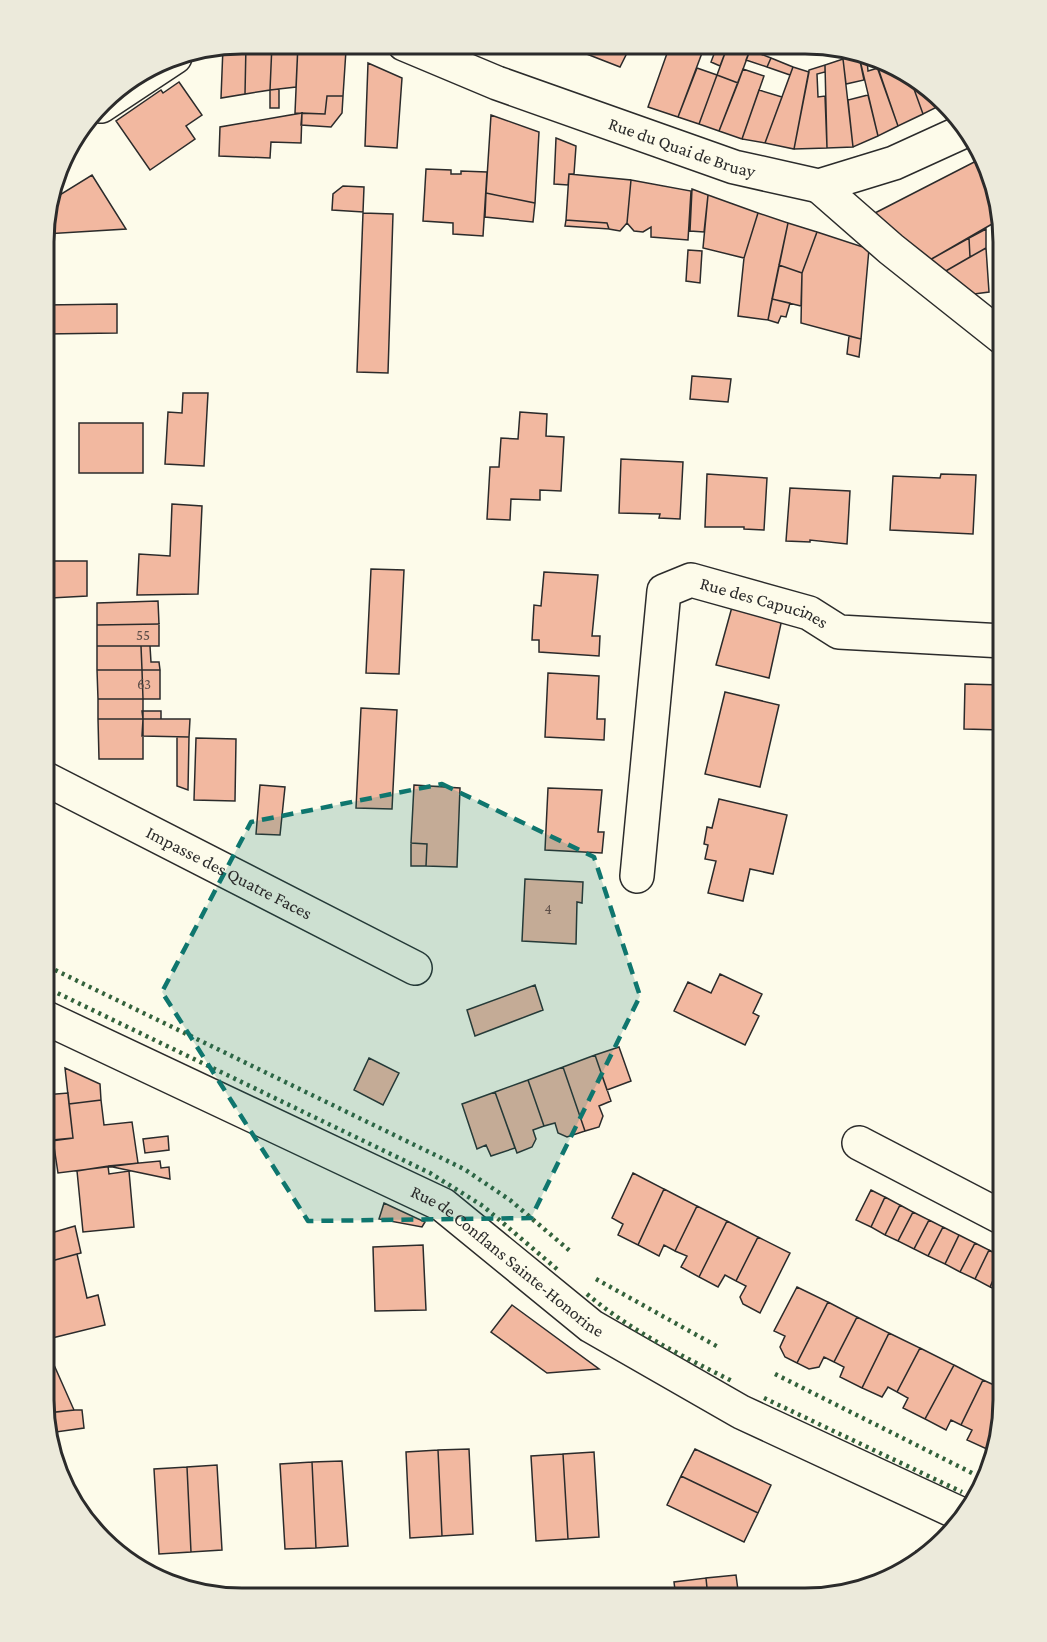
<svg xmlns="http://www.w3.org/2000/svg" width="1047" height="1642" viewBox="0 0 1047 1642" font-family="'Crimson Pro',serif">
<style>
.building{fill:#f2b8a0;stroke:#2b2b2b;stroke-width:1.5}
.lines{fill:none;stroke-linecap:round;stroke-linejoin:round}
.street-casing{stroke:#2b2b2b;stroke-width:36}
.secondary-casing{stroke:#2b2b2b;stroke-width:36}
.street{stroke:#fdfbea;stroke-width:33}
.secondary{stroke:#fdfbea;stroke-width:33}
.hedge{stroke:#34623c;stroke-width:4.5;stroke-dasharray:3 4.5;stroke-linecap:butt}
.marked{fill:#0f766e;fill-opacity:0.2;stroke:#0f766e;stroke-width:4.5;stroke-dasharray:12 8;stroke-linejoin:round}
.labels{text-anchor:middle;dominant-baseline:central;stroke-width:4.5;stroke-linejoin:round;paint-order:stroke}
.number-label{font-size:15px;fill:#5d4e48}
.street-label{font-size:18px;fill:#2b2b2b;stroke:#fdfbea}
.rim{fill:none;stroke:#2b2b2b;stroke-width:3}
</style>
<rect width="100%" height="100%" fill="#fdfbea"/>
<path class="building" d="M246 44H272L270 90 245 94Z
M246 44 245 94 221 98 223 47Z
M272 44H298L296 87 270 90Z
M298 44H331L346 50 343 96H327L325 114 295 113Z
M561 44 631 45 620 67Z
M670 45H705L678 117 648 107Z
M714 45H728L720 66 711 62 717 46Z
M728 45 750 50 738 83 717 75Z
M750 50 771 58 767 67 746 60Z
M855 55 859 56 864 80 846 84 843 59Z
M859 56 867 60 868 71 878 68 898 126 878 136Z
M771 58 793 67 790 75 767 67Z
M843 59 853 147 827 148 825 65Z
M368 63 402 78 397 148 365 146Z
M876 64 910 78 923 114 898 126Z
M825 65V72L817 74 818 97 825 96 827 148 794 149 809 70Z
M793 67 809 72 794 149 765 143Z
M697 68 717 75 699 124 678 117Z
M743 69 764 76 742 139 719 131Z
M717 75 738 83 719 131 699 124Z
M910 78 926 84 941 105 923 114Z
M179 82 202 115 186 126 195 139 150 170 116 121 161 90 163 93Z
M279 89V108H270V90Z
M759 90 782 97 765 143 742 139Z
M868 95 878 136 853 147 848 100Z
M327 96H343L342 113 331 127 301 125 302 113 325 114Z
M302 113 301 143 271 142 270 158 219 156 220 127Z
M491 115 539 132 535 203 486 193Z
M556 138 576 146 574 174H569L568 185 554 184Z
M982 158 988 166 999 220 928 261 873 214Z
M426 169 451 170V174H461V171L487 172 483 236 453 234V223L423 221Z
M569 174 631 180 627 223 620 231 609 229 607 223 566 220Z
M92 175 126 229 45 234V216L52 193 55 198Z
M631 180 691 191 688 240 651 237V227L643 232 634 231 627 223Z
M343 186 364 187 363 212 332 210 333 194Z
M692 189 708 195 704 232 690 231Z
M486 193 535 203 533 222 485 217Z
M708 195 758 213 744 258 703 248Z
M363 213 393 214 388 373 357 372Z
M758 213 788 223 768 320 738 316 744 258Z
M566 220 607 223 609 229 565 226Z
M788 223 817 232 802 273 779 265Z
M1001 228 1004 242 1003 303H1001L999 229Z
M986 229V248L970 257 969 238Z
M817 232 869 249 861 339 801 323 802 273Z
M969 238 970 257 944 272 928 261Z
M986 248 989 292 974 294 944 272Z
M688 250 702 251 700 283 686 281Z
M779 265 802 273 801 306 772 299Z
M772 299 790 303 786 317 781 316 778 323 768 320Z
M117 304V333L45 334V305Z
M849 336 861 339 859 357 847 354Z
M692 376 731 379 728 402 690 399Z
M183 393H208L204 466 165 464 168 412 182 413Z
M520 412 547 414 546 436 564 437 561 491 540 490V500L511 499 510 520 487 519 490 467H499L501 438 518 439Z
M79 423H143V473H79Z
M621 459 683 462 680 519 659 518 660 514 619 513Z
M707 474 767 478 764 530 744 529V527H705Z
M941 474 976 475 973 534 890 530 893 476 940 478Z
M790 488 850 491 847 544 810 540V542L786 541Z
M172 504 202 506 198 594 137 595 139 554 170 556Z
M45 561H51V594H45Z
M51 561H87V596L51 598Z
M371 569 404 570 399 674 366 673Z
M544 572 598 575 592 636H600L599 656 539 652V640H532L534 605 541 606Z
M158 601 159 624 97 625V603Z
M732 607 782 619 769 678 716 665Z
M159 624V646H97V625Z
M97 646H141L142 670H97Z
M141 646H150L151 662H159L160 670H142Z
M97 670H142L143 699H98Z
M142 670H160V699H143Z
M548 673 599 676 597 719H605L604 740 545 737Z
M965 684 1003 685V730L964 729Z
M725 692 779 705 760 787 705 774Z
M98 699H143V719H98Z
M361 708 397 710 392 809 356 808Z
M142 711H161V719H143Z
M98 719H143V759H99Z
M143 719H190L189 737 142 736Z
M177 737H189L188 790 177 786Z
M196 738 236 739 235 801 194 800Z
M260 785 285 787 280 835 256 834Z
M414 785 460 788 457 867 426 866 427 844 411 843Z
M548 788 602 790 598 832H604L602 853 545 850Z
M719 799 787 815 773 874 750 869 743 901 708 893 716 861 705 859 708 845 704 844 707 827 712 828Z
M411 843 427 844 426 866H411Z
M525 879 583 882 582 903 577 902 576 944 522 941Z
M720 974 762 994 753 1013 759 1016 745 1045 674 1011 688 982 711 993Z
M535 985 543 1010 475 1036 467 1010Z
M619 1047 631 1081 607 1090 595 1055Z
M595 1055 611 1101 599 1106 603 1116 599 1127 585 1131 563 1067Z
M369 1058 399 1073 383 1105 354 1090Z
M563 1067 585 1131 567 1137 558 1133 555 1123 544 1126 528 1080Z
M65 1068 100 1084 101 1100 69 1104Z
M528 1080 544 1126 533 1130 536 1139 532 1147 517 1153 495 1092Z
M495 1092 515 1148 491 1156 486 1145 477 1149 462 1104Z
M68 1093 73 1138 52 1141 50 1126 44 1127V1095Z
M101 1100 104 1125 132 1122 138 1163 58 1173 53 1140 73 1138 69 1104Z
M168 1136 169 1150 145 1153 143 1139Z
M160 1161 161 1168 169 1167 170 1179 108 1166Z
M108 1166 109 1174 129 1171 134 1227 83 1232 77 1171Z
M633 1173 664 1189 638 1245 618 1235 623 1224 612 1218Z
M664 1189 697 1206 675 1251 664 1245 659 1256 638 1245Z
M871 1190 885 1197 871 1227 856 1220Z
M885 1197 900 1205 885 1235 871 1227Z
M384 1203 425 1222 422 1227 379 1219Z
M900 1205 913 1212 898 1241 885 1235Z
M697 1206 727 1221 699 1277 681 1267 687 1256 675 1251Z
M913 1212 929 1220 914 1249 898 1241Z
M929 1220 943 1227 928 1256 914 1249Z
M727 1221 758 1237 736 1281 725 1275 718 1287 699 1277Z
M75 1226 81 1253 44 1263V1235Z
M943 1227 959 1235 945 1264 928 1256Z
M959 1235 975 1243 960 1272 945 1264Z
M758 1237 790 1253 760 1313 743 1304 740 1297 746 1286 736 1281Z
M975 1243 989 1250 975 1279 960 1272Z
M423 1245 426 1310 375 1311 373 1247Z
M989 1250 1003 1258 990 1287 975 1279Z
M77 1254 87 1298 98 1295 105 1325 44 1340V1263Z
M1003 1261V1293L990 1287Z
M797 1287 828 1302 797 1363 785 1357 780 1347 785 1336 774 1331Z
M828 1302 857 1317 834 1362 824 1357 819 1367 809 1369 797 1363Z
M512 1305 599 1369 547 1373 491 1332Z
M857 1317 889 1333 862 1388 840 1377 844 1367 834 1362Z
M889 1333 920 1348 897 1392 888 1387 882 1397 862 1388Z
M920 1348 954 1365 925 1419 903 1408 908 1398 897 1392Z
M44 1356H50L74 1410 46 1413Z
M954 1365 983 1380 961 1425 951 1420 946 1430 925 1419Z
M983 1380 1003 1389V1414L989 1450 967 1440 972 1430 961 1425Z
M74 1410H82L84 1428 56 1432 48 1413Z
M469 1449 473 1534 442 1536 438 1450Z
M695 1449 771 1485 758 1513 681 1476Z
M438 1450 442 1536 410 1538 406 1452Z
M594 1452 599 1537 568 1539 563 1454Z
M563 1454 568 1539 536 1541 531 1456Z
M342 1461 348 1546 316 1548 312 1462Z
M312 1462 316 1548 285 1549 280 1464Z
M217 1465 222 1550 191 1552 187 1467Z
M187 1467 191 1552 159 1554 154 1469Z
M681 1476 758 1513 744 1542 667 1505Z
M935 1548 926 1557 918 1562 916 1551Z
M736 1575 739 1598H708L706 1578Z
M706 1578 708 1598H676L674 1582Z"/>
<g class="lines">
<g class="street-casing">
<g id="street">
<path d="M101 106 175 57"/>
<path d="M819 186 891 249 1003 338"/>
<path id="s1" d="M44 778 415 968"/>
<path id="s2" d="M637 876 664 591 691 580 809 613 839 632 1003 641"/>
<path id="s3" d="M44 1017 443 1205 591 1326 741 1412 965 1516"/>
<path d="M859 1143 1003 1218"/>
</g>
</g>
<g class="secondary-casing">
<g id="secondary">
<path id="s4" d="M404 44 497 83 734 167 819 186 894 163 962 132"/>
</g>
</g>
<use href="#street" class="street"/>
<use href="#secondary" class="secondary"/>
<path class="hedge" d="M55 970 464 1169 510 1200 570 1251
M51 990 430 1173 483 1206 558 1270
M596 1279 720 1348
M587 1294C631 1331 680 1355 732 1381
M775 1374 976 1475
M764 1398 962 1492"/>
</g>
<path class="marked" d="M442 784 594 857 640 996 531 1218 308 1221 162 992 251 822Z"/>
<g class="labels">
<g class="number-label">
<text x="143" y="635">55</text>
<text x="144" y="684">63</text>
<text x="548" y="909">4</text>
</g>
<g class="street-label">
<text stroke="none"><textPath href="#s4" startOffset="297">Rue du Quai de Bruay</textPath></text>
<text stroke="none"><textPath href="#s2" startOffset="392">Rue des Capucines</textPath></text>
<text stroke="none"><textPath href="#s1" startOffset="208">Impasse des Quatre Faces</textPath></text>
<text stroke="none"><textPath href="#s3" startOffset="526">Rue de Conflans Sainte-Honorine</textPath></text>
</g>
</g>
<path d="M0 0H1047V1642H0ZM242 54H805A188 188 0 0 1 993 242V1400A188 188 0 0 1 805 1588H242A188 188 0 0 1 54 1400V242A188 188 0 0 1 242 54Z" fill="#eceadb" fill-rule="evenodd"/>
<path class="rim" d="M242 54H805A188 188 0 0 1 993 242V1400A188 188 0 0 1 805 1588H242A188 188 0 0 1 54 1400V242A188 188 0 0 1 242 54Z"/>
</svg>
